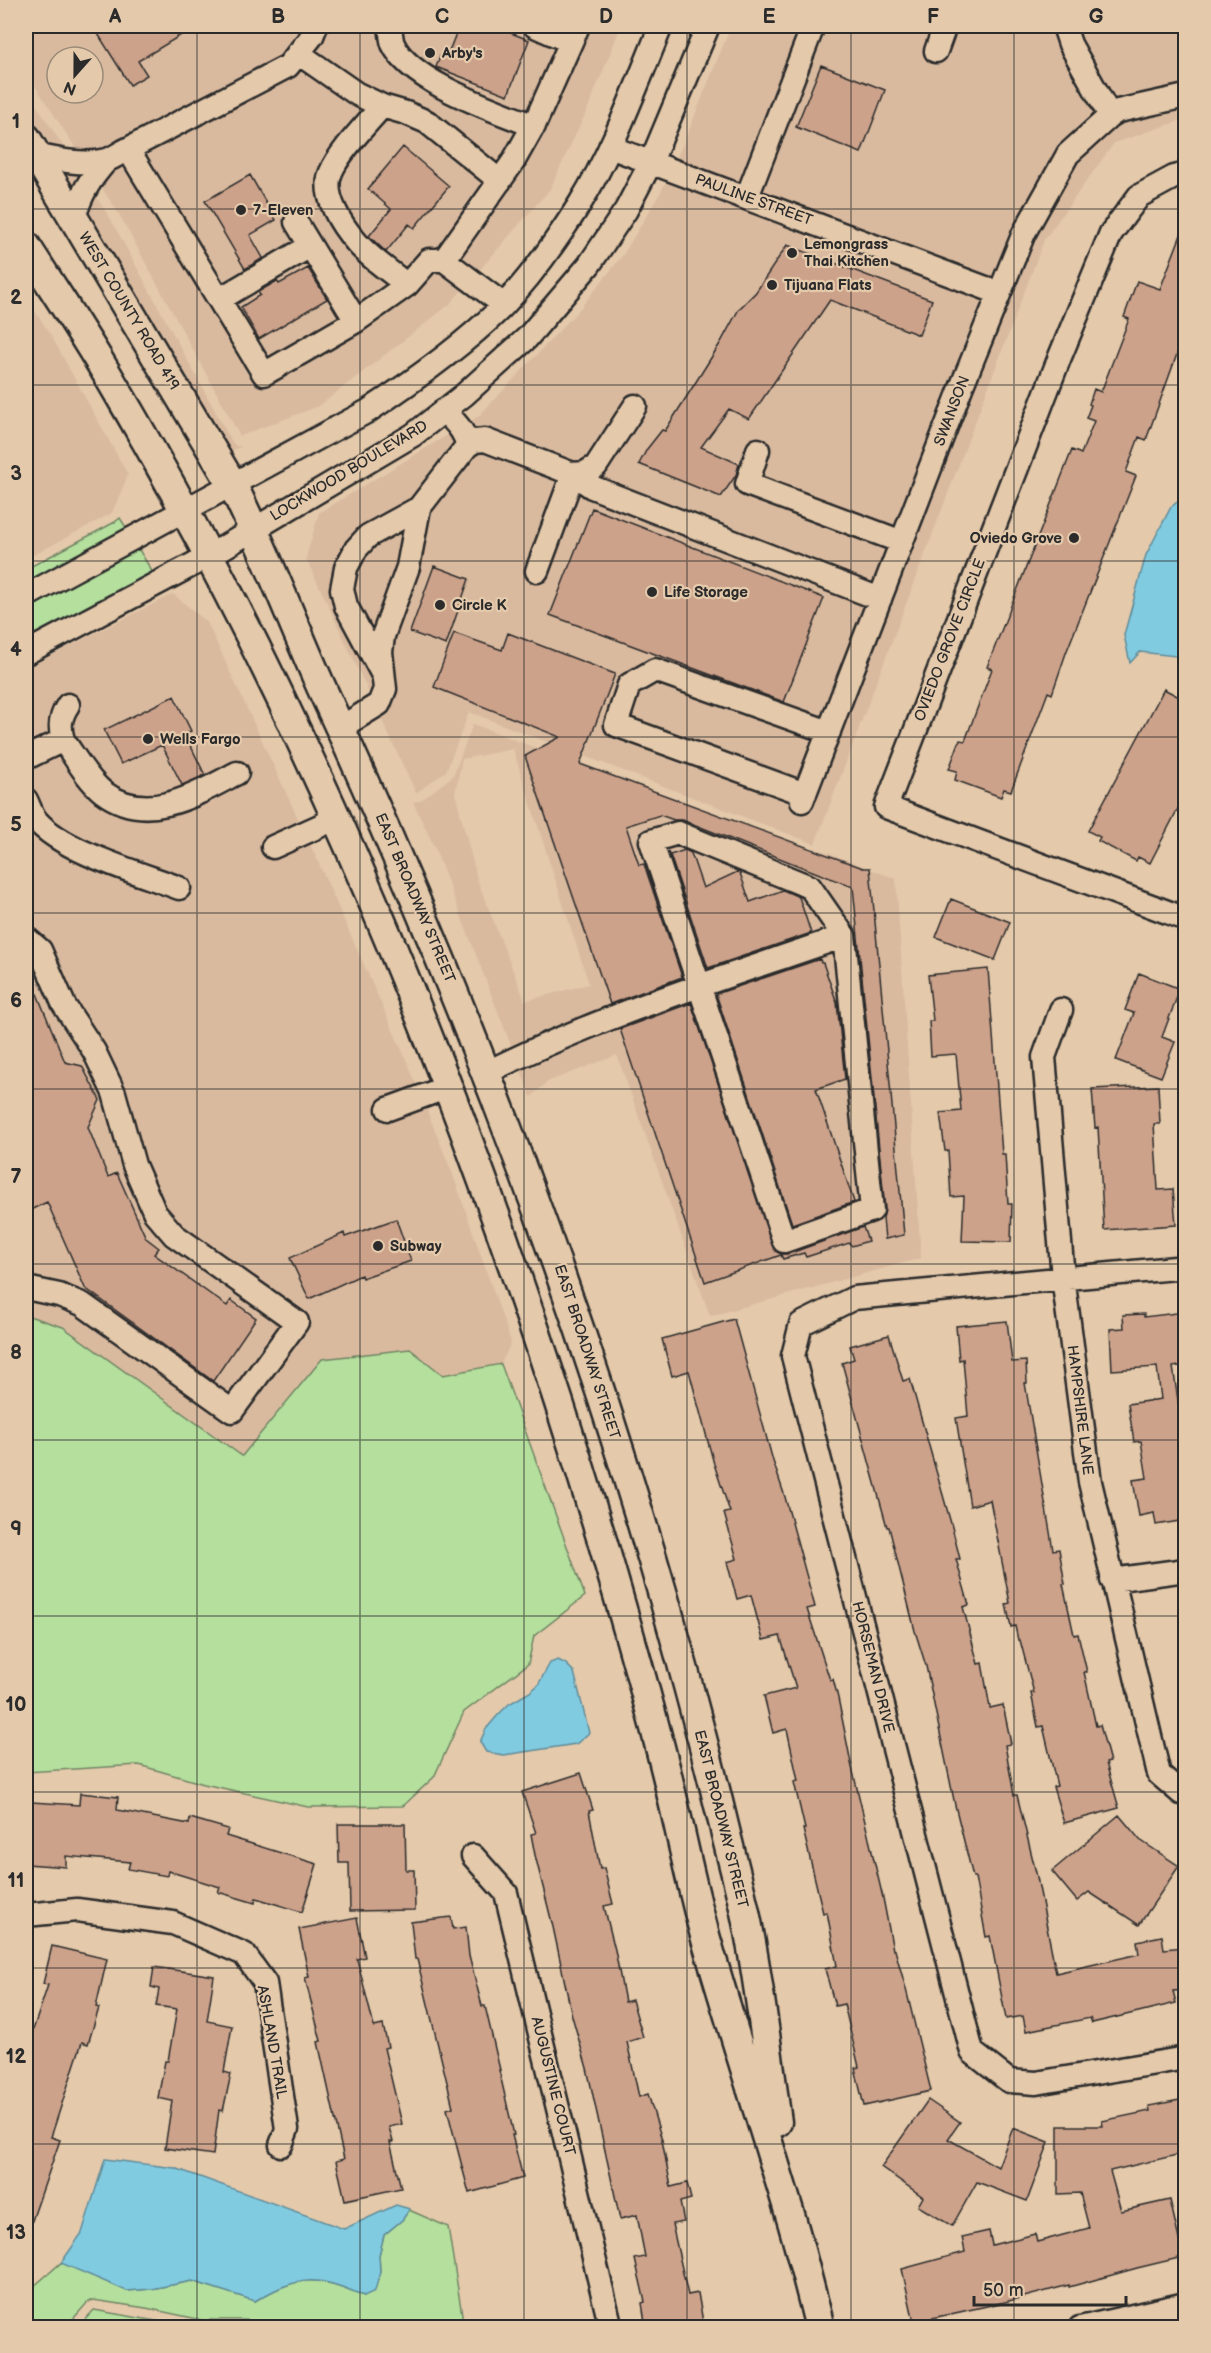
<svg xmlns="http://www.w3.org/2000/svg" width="1211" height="2353" viewBox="0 0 1211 2353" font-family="'Balsamiq Sans',sans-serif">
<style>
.built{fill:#d9ba9f;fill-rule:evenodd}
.green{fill:#b4df9d;stroke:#708564;stroke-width:1.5}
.water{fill:#81cbe1;stroke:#5f8b98;stroke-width:1.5}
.building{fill:#cda28b;stroke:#2b2b2b;stroke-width:1.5}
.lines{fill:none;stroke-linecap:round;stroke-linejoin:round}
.minor-casing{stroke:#2b2b2b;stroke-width:27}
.major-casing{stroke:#2b2b2b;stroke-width:33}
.minor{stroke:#e4c9ab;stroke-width:22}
.major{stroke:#e4c9ab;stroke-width:28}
.grid{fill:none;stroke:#2b2b2b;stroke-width:1.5;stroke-opacity:0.55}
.poi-dot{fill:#2b2b2b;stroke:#e4c9ab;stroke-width:2}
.labels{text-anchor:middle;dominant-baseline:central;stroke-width:4.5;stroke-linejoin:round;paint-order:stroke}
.poi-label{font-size:15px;font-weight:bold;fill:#2b2b2b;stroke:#e4c9ab;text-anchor:start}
.street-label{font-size:15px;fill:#2b2b2b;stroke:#e4c9ab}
.neatline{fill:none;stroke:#2b2b2b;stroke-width:2}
.grid-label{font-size:20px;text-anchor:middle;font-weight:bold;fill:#2b2b2b}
</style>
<rect width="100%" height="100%" fill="#e4c9ab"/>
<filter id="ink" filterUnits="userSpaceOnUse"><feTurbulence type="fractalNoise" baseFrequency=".0167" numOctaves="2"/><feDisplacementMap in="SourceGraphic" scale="12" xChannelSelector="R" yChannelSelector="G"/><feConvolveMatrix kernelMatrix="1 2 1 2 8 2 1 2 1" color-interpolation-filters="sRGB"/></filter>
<g filter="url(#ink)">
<path class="built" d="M26 26H621L588 108 550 189 449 305 319 406 240 436 119 214 26 72ZM57 57H93V93H57Z
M731 26H1185V119L1114 143 1044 240 815 844 469 712 446 771 416 793 306 558 319 513 479 416 578 311 623 255 661 192 685 140Z
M26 89 111 220 232 442 236 446H242L227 453 26 117Z
M26 297 50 334 128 475 112 513 26 559Z
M173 594 207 622 319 864 408 1064 453 1175 511 1342 501 1364 443 1375 410 1349 322 1359 242 1456 63 1327 26 1315V668Z
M473 724 812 853H817L821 850 896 879 921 1258 710 1316 617 1055 547 1082 531 1097 434 846 413 802 420 801 453 776ZM513 749 589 984 525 1001 478 882 455 793 462 759Z"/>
<path class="green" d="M120 518 127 529 26 583V569L115 522Z
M138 548 153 573 26 641V608Z
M26 1315 63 1327 242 1456 322 1359 410 1349 443 1375 501 1364 585 1596 534 1636 528 1664 464 1712 434 1777 403 1806 308 1807 204 1784 139 1765 26 1772Z
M409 2210 448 2227 464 2327H261L246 2320H202L146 2308 93 2300 87 2303 66 2327H26V2293L62 2262 127 2291 151 2289 192 2281 255 2301C299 2275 317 2275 364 2296L380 2272 379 2255 384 2235 402 2220Z
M94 2310 190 2327H78Z"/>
<path class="water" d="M1185 496V657L1140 652 1130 663 1124 635 1146 555 1171 507Z
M558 1660 566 1664 574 1672 589 1733 576 1744 504 1755 486 1752 480 1742 486 1729 498 1715 509 1704 530 1692 538 1685 550 1663Z
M105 2159 175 2168 344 2229 396 2205 410 2209 402 2220 384 2235 379 2255 380 2272 375 2291 364 2296C317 2275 299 2275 255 2301L192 2281 151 2289 127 2291 61 2263 82 2233Z"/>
<path class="building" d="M93 26H196L138 61 147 75 130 85Z
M459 26H493L529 40 508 95 436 67 443 49 449 51Z
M821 65 885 90 861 153 796 127Z
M403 147 449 186 414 228 409 224 386 252 369 236 391 209 368 189Z
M250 175 276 220 250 235 263 258 245 269 205 201Z
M1184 227 1185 332 1146 440 1139 437 1126 472 1136 476 1066 653 1052 694 1048 692 1011 791 1004 789 1001 797 955 780 957 771 949 769 960 740 965 741 992 669 987 667 1072 450 1081 454 1094 421 1086 418 1091 405 1089 404 1094 389 1101 392 1129 319 1124 317 1137 281 1160 289Z
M787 245 932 300 919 335 830 300 749 419 729 409 701 447 739 464 736 475 721 497 639 464 647 449 662 430 665 431 721 342 739 309 756 292Z
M308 268 327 299 259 339 241 307 260 295 258 292 277 281 279 284Z
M592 508 824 598 784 702 550 615Z
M434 566 469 579 446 645 410 632Z
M454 633 502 650 508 633 615 674 580 764 863 868H870L904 1235 885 1239 883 1218 885 1209 853 887 683 820H674L660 815 626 826 639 865 644 864 682 977 610 1004 525 756 560 737 434 687Z
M1164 689 1185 700V795L1150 863 1138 857 1136 861 1098 841 1100 837 1088 831Z
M174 696 191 731 185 734 205 775 182 785 162 745 121 764 104 730Z
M685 850 691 853 703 888 737 872 740 873 750 902 783 890 799 897 811 933 708 968 670 855Z
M951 899 1010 922 995 960 936 937Z
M820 959 821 963H823L837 1003 845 1079 816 1089 854 1202 792 1224 716 994Z
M26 967 65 1062 82 1066 100 1100 88 1127 108 1177 117 1173 146 1238 159 1248 154 1254 227 1306 231 1300 256 1318 213 1381 85 1288 47 1202 26 1212Z
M988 969 1002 1154H1005L1008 1204H1012L1011 1242 962 1241 964 1196 951 1197 948 1151H945L940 1113 961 1111 956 1054 931 1056 929 1021H933L928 975Z
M1139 973 1180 989 1162 1037 1175 1042 1161 1077 1116 1060 1134 1013 1125 1010Z
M691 1003 775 1251 781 1254H788L863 1227 868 1241 852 1246 849 1243 806 1257 804 1253 783 1259 781 1255 705 1282 620 1029Z
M1158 1086 1160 1124H1154L1158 1190 1173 1189 1176 1225 1104 1230 1098 1127 1095 1128 1092 1089Z
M396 1219 411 1261 362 1278 361 1275 309 1299 290 1258 344 1233 345 1237Z
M1185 1312V1365L1173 1367 1185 1447V1520L1156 1525 1154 1513 1139 1516 1133 1480 1147 1478 1141 1441 1134 1442 1128 1404 1161 1399 1157 1367 1112 1370 1110 1329 1124 1328 1123 1315 1144 1314V1317Z
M734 1319 773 1461 785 1497 815 1607 807 1609 830 1680 833 1679 838 1698 851 1763 883 1898 893 1950H895L906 1989 931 2091 864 2106 855 2068 859 2067 844 2004 835 2006 825 1969 837 1966 827 1912 823 1913 803 1829H805L794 1782 798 1781 787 1729 773 1733 764 1696 796 1688 780 1636 763 1640 751 1595 737 1599 727 1562 737 1559 724 1513 730 1512 714 1464 689 1371 672 1376 662 1339Z
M1007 1321 1012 1362 1026 1361 1027 1383H1025L1053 1550 1059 1549 1065 1584H1063L1074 1635 1078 1634 1087 1672H1084L1096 1726 1100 1725 1110 1762 1106 1763 1119 1808 1064 1823 1053 1787 1057 1786 1043 1726 1038 1727 1031 1693H1034L1020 1640H1018L1015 1626 1011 1627 1006 1604 1010 1603 990 1500 970 1506 956 1418 968 1416 963 1359 959 1360 956 1326Z
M889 1335 903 1381 910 1379 952 1527 960 1559H956L969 1605 963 1607 978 1664 982 1663 990 1708 1003 1705 1011 1744 1005 1745 1014 1795H1017L1037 1877 1056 1973 1139 1954 1137 1941 1162 1936 1164 1949 1185 1947V1990L1173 1991 1176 2003 1092 2023 1090 2018 1026 2031 1023 2016 1006 2019 990 1936 986 1937 975 1877H973L955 1805 926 1666 915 1631 889 1527H887L842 1363 854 1359 850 1346Z
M581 1773 593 1810 589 1811 600 1869 604 1868 613 1904 604 1906 615 1950 625 2002 632 2000 643 2037 627 2042 639 2097 648 2094 662 2140 671 2187 687 2183 691 2199 680 2202 684 2222 672 2224 688 2295 698 2293 704 2328H646L642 2303 645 2302 635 2259 645 2257 637 2215 620 2219 587 2068 572 2016 553 1927 535 1855 531 1834 536 1833 522 1792Z
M80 1793 118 1797 117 1810 189 1824 190 1818 228 1829 226 1836 317 1864 302 1912 256 1898 255 1903 218 1892 220 1887 168 1871 167 1876 128 1869 130 1862 66 1856V1867L27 1864 31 1802 79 1805Z
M1119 1815 1140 1840 1179 1866 1139 1925 1089 1892 1077 1901 1052 1871Z
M338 1824H405L406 1870H414L415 1910 350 1911 349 1863H339Z
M451 1917 453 1929 466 1927 469 1956 482 2006H485L500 2070H499L514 2135H512L523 2178 469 2193 447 2109 453 2107 417 1959H415L411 1922Z
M357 1918 365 1957 357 1959 374 2027 383 2025 388 2047 384 2048 402 2124 389 2127 393 2142H390L401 2188 345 2200 336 2161 344 2159 318 2042 321 2041 305 1978 309 1977 299 1929Z
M52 1946 107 1959 96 2007 99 2008 88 2044 82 2042 51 2137 60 2140 27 2235 26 2034 31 2036 48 1985 43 1984Z
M154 1967 214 1976 207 2021 232 2026 224 2072 231 2074 223 2111 219 2110 213 2155 165 2148 172 2101 158 2098 165 2061H168L177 2009 156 2006 159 1989 151 1987Z
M1185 2099V2153L1110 2171 1121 2211 1170 2200 1183 2257 1137 2268 1069 2287V2285L1005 2302 914 2322 902 2269 965 2252 962 2237 989 2231 992 2245 1035 2234 1037 2242 1089 2228 1080 2193 1058 2194V2126H1103L1102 2121 1150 2111 1149 2106Z
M928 2100 960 2122 948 2139 998 2167 1013 2128 1049 2142 1027 2201 977 2182 952 2226 918 2206 923 2197 881 2167Z"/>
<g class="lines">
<g class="minor-casing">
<path id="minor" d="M390 26C391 31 391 39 393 44 411 83 495 110 534 126
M535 26 571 42
M1064 26 1070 44 1110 116
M936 51 945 26
M298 53 357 94 382 106 406 113 427 122 500 181
M382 106C367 124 339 152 331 172 321 195 342 226 357 243 371 259 391 272 407 285
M610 147 999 293
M128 149 288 66 312 36 316 26
M36 155C58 160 84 166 107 160 114 158 121 152 128 149L264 374 356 321 407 285 429 260H444L504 305
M1186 174 1174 177 1139 196 1111 233 1059 359 886 807 1186 919
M747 197 813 26
M74 219C80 194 91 178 107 160
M296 222 356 321
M444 260 513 162 535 123 578 26
M220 299 310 246
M444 410C453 421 466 431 467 446
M758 450 747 484 902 542
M573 474 585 473 596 466 635 406
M537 571 573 474
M26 596 368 411C412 382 465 344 502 307 531 277 557 240 579 205 614 149 636 86 661 26
M26 653 209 556 413 435 464 395 527 338 589 265 626 210 651 162 708 26
M383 675 346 606 342 589 346 568 356 549 368 536 419 508 467 446 475 441 485 440 573 474 592 487 880 599
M340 728 379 704 385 689 381 652 383 636 408 567 419 508
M63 740C75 757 87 779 103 792 147 825 195 795 237 773
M26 758 63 740C59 727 60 717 68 705
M805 794 616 725 629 685 655 670 829 732
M26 800C29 806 32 815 36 820 63 852 140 873 179 888
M802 801 961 388 1024 233 1068 154 1110 116 1118 111 1186 96
M273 847 335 819
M26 938 40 950 64 1005 94 1051 114 1093 134 1165 155 1213 174 1235 297 1322 232 1411 82 1304 59 1295 26 1288
M1061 1010 1044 1057 1063 1277 1090 1482 1159 1774 1181 1793 1186 1794
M488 1072C601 1015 724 978 844 936L872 1210 784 1241 651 841 678 833 810 887 844 936
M388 1109 448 1087
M1186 1267 854 1298 801 1324 793 1356 972 2052 1009 2081 1036 2083 1186 2058
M1112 1580 1186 1570
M473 1856 506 1893 611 2328
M26 1915 77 1910 173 1923 244 1954 265 1983 287 2129 281 2145
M1080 2328 1186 2304"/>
</g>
<g class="major-casing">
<path id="major" d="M26 138 232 484C266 552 292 622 323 691 459 985 573 1283 663 1595 685 1673 706 1751 725 1830 733 1864 743 1898 749 1932 761 1995 768 2059 777 2122
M26 246C54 290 83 333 110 379 326 743 482 1142 604 1547 626 1622 648 1698 667 1775 680 1829 691 1885 706 1939 732 2029 761 2118 788 2208 800 2247 810 2288 820 2328"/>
</g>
<use href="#minor" class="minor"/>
<use href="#major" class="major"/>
</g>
</g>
<path class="grid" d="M197 26V2328M360 26V2328M524 26V2328M687 26V2328M851 26V2328M1014 26V2328M26 209H1186M26 385H1186M26 561H1186M26 737H1186M26 913H1186M26 1089H1186M26 1264H1186M26 1440H1186M26 1616H1186M26 1792H1186M26 1968H1186M26 2144H1186"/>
<g class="poi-dot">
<circle cx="430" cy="53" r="6"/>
<circle cx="241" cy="210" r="6"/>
<circle cx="792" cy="253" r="6"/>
<circle cx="772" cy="285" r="6"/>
<circle cx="1074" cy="538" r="6"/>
<circle cx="652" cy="592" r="6"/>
<circle cx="440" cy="605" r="6"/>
<circle cx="148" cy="739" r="6"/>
<circle cx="378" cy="1246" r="6"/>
</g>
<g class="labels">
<g class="poi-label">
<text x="442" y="53">Arby's</text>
<text x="253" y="210">7-Eleven</text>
<text x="804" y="244">Lemongrass<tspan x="804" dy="17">Thai Kitchen</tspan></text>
<text x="784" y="285">Tijuana Flats</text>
<text x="1062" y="538" text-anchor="end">Oviedo Grove</text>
<text x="664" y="592">Life Storage</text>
<text x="452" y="605">Circle K</text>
<text x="160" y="739">Wells Fargo</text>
<text x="390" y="1246">Subway</text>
</g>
<g class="street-label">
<text transform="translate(754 200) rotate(20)">PAULINE STREET</text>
<text transform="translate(129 311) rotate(59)">WEST COUNTY ROAD 419</text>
<text transform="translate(952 411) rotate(-69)">SWANSON</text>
<text transform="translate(349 471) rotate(-31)">LOCKWOOD BOULEVARD</text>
<text transform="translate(950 640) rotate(-69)">OVIEDO GROVE CIRCLE</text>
<text transform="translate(415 898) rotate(67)">EAST BROADWAY STREET</text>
<text transform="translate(587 1352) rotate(72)">EAST BROADWAY STREET</text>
<text transform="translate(1080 1410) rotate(83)">HAMPSHIRE LANE</text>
<text transform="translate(873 1667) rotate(76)">HORSEMAN DRIVE</text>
<text transform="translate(721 1819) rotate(76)">EAST BROADWAY STREET</text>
<text transform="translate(272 2042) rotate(80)">ASHLAND TRAIL</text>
<text transform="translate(553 2086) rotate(76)">AUGUSTINE COURT</text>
</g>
</g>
<rect width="1211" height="2353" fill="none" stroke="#e4c9ab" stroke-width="66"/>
<g transform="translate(75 75) rotate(201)"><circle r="28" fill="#e4c9ab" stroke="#9a8a78" stroke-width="1.5"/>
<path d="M0-4.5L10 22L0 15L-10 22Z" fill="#2b2b2b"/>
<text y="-9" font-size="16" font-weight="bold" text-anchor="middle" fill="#2b2b2b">N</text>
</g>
<path d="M974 2296v9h152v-9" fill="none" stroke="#2b2b2b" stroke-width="3"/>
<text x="983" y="2296" font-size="18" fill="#2b2b2b" stroke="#e4c9ab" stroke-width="4.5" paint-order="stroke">50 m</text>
<rect x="33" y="33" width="1145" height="2287" class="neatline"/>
<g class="grid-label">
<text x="115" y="23">A</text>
<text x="278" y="23">B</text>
<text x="442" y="23">C</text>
<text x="606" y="23">D</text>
<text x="769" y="23">E</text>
<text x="933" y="23">F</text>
<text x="1096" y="23">G</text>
<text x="16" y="128">1</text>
<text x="16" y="304">2</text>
<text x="16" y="480">3</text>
<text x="16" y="656">4</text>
<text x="16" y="831">5</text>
<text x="16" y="1007">6</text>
<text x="16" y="1183">7</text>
<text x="16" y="1359">8</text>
<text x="16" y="1535">9</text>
<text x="16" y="1711">10</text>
<text x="16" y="1887">11</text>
<text x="16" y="2063">12</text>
<text x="16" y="2239">13</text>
</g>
</svg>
